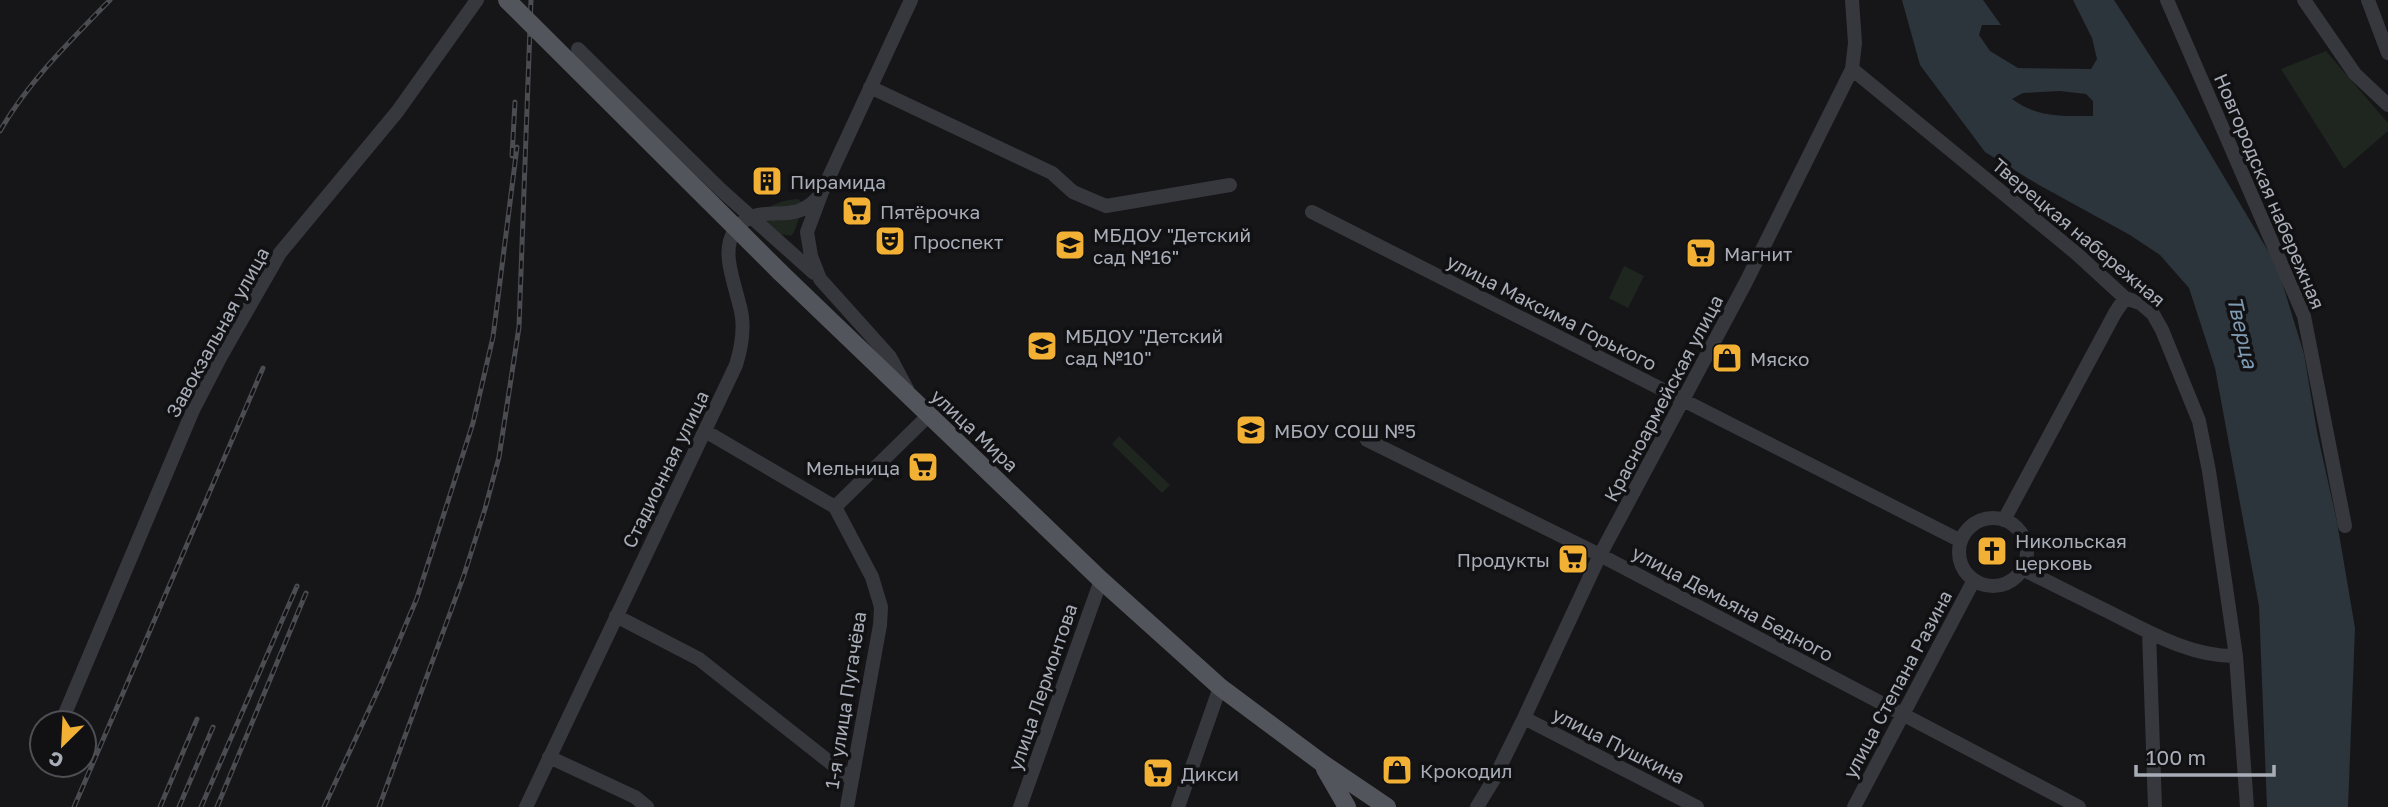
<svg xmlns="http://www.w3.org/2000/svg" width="2388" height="807" viewBox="0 0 2388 807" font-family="'Golos Text',sans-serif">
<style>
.green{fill:#1e261f}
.water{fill:#2c353c;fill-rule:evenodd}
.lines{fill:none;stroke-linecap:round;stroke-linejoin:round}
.minor{stroke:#37383d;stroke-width:14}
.major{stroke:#53555c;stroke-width:18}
.rail-casing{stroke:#4a4c52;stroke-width:5}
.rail{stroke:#111113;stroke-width:2.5;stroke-dasharray:8;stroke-linecap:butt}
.major-bridge{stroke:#53555c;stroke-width:18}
.labels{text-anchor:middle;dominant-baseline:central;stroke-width:7;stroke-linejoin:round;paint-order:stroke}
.poi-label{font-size:19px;fill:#a8adb8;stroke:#111113;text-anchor:start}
.street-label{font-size:19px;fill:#a8adb8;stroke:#111113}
.water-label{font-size:21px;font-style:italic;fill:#7f9bb3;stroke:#111113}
</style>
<rect width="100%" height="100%" fill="#161618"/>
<path class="green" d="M2326 51 2388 123V131L2344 169 2281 69Z
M798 199 803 204V208L794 232 791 236 780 234 760 217C768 204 783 200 798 199Z
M1624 266 1644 276 1628 308 1609 298Z
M1119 436 1170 485 1162 493 1112 444Z"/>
<path class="water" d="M1902 0H1983L2001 25H1982L1979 35 1990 51 2018 68 2091 69 2097 59 2092 38 2073 0H2114L2176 96 2277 266 2304 354 2317 432 2337 522 2355 628 2348 807H2267L2259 606 2215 368 2189 288 2160 255 2130 235 2039 185 1985 152 1920 65ZM2060 91 2086 94 2093 101V116C2062 116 2038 118 2012 99L2023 93Z"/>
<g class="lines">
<path class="minor" d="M2167 0 2304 316 2345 526
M2304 0 2355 74 2388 105
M2368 0 2388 53
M578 49 721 190 814 273
M1852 69 2077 254 2125 298 2140 303 2153 314 2162 330 2199 421 2209 471 2236 656 2247 807
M870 87 1052 173 1073 192 1106 206 1230 185
M1312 212 1961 541
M907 389 890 357 820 279 811 256 807 232 822 192 911 0
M705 431 835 507 872 577 881 607 880 625 847 807
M1367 440 1600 555 2079 807
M835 507 929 415
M1959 552a34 34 0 1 1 68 0a34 34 0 1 1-68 0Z
M2004 520 2115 313 2125 298
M2022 569C2051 583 2080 598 2109 612 2149 632 2191 657 2236 656
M616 616 699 659 851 779
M2149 632 2155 807
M1524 718 1697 807
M61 723 193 410 221 356 280 253 397 112 477 0
M549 757 635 797 647 807
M526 807 736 365C741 349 744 334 742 317 739 293 719 254 734 232 758 195 794 233 822 192
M1020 807 1101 580
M1178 807 1220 687
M1477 807 1494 779 1524 718 1600 555 1746 282 1852 69 1855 43 1852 0
M1854 807 1974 580"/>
<path class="major" d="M780 272 1101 580 1220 687 1322 763 1387 807
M1325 769 1347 807"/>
<g class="rail-casing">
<path id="rail" d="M0 131C29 81 70 41 110 0
M512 156 515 102
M74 807 263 368
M160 807 197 719
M179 807 213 727
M201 807 297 586
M217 807 306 593
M324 807 380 686 417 598 473 423 493 337 517 147
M379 807 464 575 485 509 499 457 519 327 531 0"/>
</g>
<use href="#rail" class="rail"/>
<path class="major-bridge" d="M507 0 780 272"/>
</g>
<defs>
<g id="building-square" transform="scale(1.575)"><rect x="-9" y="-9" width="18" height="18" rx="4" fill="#f2b134" stroke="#111113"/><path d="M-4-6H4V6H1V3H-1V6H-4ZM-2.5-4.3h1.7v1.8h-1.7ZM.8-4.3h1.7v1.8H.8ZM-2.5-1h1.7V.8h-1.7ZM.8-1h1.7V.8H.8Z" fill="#111"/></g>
<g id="supermarket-square" transform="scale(1.575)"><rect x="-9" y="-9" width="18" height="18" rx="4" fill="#f2b134" stroke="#111113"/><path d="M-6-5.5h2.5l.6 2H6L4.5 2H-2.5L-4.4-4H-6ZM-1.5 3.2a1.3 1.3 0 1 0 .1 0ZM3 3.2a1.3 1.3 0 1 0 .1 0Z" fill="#111"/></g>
<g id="theatre-square" transform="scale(1.575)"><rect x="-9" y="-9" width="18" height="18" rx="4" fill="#f2b134" stroke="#111113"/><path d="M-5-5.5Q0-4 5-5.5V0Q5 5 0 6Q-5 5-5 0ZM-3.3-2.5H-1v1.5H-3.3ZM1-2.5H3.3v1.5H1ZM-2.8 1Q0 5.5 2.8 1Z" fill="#111"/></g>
<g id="school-square" transform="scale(1.575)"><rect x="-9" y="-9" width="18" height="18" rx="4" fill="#f2b134" stroke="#111113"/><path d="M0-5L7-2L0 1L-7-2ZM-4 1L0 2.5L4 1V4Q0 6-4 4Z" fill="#111"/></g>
<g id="shop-square" transform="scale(1.575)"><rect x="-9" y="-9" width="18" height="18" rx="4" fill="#f2b134" stroke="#111113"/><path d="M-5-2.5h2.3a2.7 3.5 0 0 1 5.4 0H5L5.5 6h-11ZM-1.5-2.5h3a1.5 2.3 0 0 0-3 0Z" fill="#111"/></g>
<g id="church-square" transform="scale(1.575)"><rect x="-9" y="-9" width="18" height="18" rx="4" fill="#f2b134" stroke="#111113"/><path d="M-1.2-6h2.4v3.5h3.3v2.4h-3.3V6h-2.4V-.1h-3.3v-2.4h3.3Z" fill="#111"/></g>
</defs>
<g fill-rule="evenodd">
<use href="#building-square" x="767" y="181"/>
<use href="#supermarket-square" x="857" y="211"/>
<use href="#theatre-square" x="890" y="241"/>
<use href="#school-square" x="1070" y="245"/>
<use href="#supermarket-square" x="1701" y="253"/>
<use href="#school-square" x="1042" y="346"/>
<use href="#shop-square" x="1727" y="358"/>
<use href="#school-square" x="1251" y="430"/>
<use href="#supermarket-square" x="923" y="467"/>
<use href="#church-square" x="1992" y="551"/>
<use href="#supermarket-square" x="1573" y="559"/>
<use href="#shop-square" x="1397" y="770"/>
<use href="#supermarket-square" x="1158" y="773"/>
</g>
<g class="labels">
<g class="poi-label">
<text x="790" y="181">Пирамида</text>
<text x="880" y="211">Пятёрочка</text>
<text x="1093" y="234">МБДОУ "Детский<tspan x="1093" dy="22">сад №16"</tspan></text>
<text x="913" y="241">Проспект</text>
<text x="1724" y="253">Магнит</text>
<text x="1065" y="335">МБДОУ "Детский<tspan x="1065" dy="22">сад №10"</tspan></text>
<text x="1750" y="358">Мяско</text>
<text x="1274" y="430">МБОУ СОШ №5</text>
<text x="900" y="467" text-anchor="end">Мельница</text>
<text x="2015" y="540">Никольская<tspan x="2015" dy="22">церковь</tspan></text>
<text x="1550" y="559" text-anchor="end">Продукты</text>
<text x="1420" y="770">Крокодил</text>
<text x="1181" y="773">Дикси</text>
</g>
<g class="street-label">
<text transform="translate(2270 191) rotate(67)">Новгородская набережная</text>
<text transform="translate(2079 232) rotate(40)">Тверецкая набережная</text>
<text transform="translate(1552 312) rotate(27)">улица Максима Горького</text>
<text transform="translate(217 332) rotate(-61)">Завокзальная улица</text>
<text transform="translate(1663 398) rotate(-62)">Красноармейская улица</text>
<text transform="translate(975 430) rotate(43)">улица Мира</text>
<text transform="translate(665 469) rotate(-64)">Стадионная улица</text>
<text transform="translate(1733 603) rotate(28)">улица Демьяна Бедного</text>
<text transform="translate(1897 684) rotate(-62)">улица Степана Разина</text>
<text transform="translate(1042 687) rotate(-71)">улица Лермонтова</text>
<text transform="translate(845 700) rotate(-81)">1-я улица Пугачёва</text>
<text transform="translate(1619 745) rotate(27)">улица Пушкина</text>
</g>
<g class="water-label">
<text transform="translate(2243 332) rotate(77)">Тверца</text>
</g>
</g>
<g transform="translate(63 744) rotate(204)"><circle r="33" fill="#111113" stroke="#4d4f55" stroke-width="2"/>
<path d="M0-5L12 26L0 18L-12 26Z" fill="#f2b134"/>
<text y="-10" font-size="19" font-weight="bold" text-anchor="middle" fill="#a8adb8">С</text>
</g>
<path d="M2136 765v10h138v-10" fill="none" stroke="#a8adb8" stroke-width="3.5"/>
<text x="2146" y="765" font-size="21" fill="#a8adb8" stroke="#111113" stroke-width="5" paint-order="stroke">100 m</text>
</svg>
